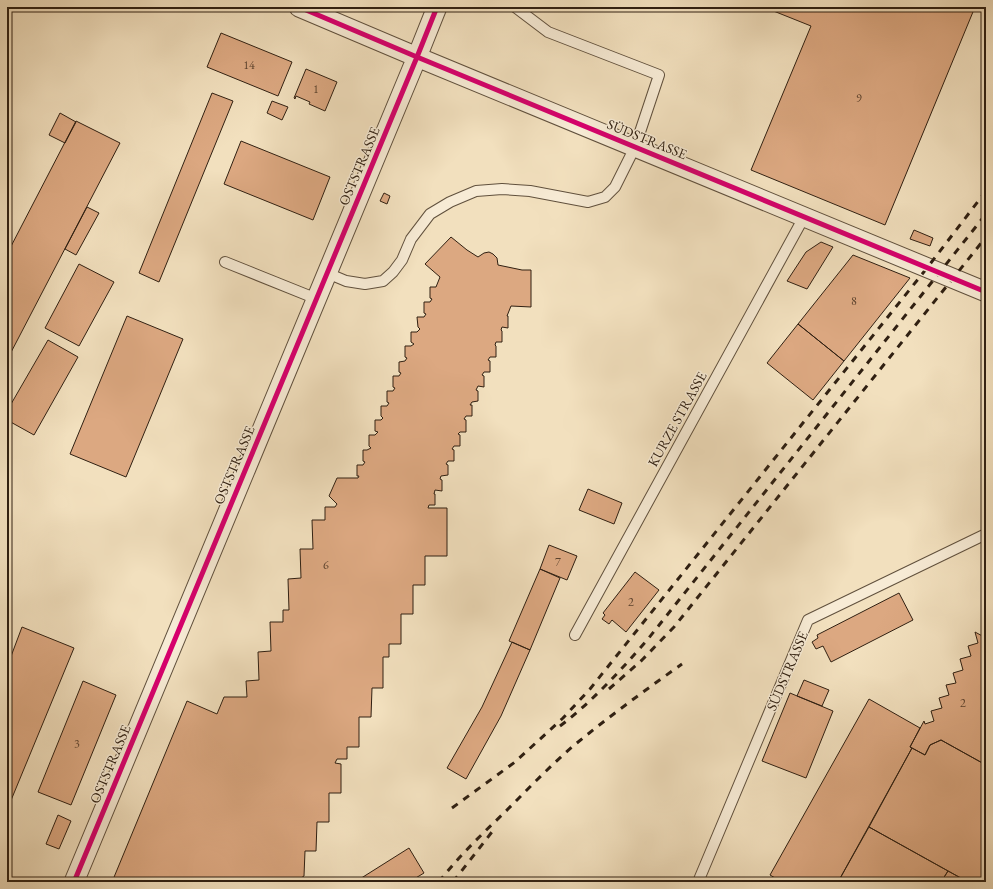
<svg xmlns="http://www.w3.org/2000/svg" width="993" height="889" viewBox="0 0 993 889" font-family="'EB Garamond',serif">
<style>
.building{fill:#dca881;stroke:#302012}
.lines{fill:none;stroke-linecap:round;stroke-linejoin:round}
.service-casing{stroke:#60503d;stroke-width:12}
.minor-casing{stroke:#60503d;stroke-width:21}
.service{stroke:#f7ebd5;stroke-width:10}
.minor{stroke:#f7ebd5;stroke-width:19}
.rail{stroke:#302012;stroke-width:3;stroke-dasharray:7 7;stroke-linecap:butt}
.cycleway-casing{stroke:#f7ebd5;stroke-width:8}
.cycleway{stroke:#d6006c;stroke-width:5}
.labels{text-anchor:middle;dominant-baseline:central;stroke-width:3;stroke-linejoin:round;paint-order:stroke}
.number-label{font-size:12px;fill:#5b422e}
.street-label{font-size:14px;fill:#302012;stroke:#f7ebd5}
</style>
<rect width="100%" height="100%" fill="#f2e0be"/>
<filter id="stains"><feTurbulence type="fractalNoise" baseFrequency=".005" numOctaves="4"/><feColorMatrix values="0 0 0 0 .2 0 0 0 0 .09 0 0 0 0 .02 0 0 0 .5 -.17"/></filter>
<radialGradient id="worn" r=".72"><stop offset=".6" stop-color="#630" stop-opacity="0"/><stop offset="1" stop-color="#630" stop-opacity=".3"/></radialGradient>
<path class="building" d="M767 7H975L885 225 751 170 811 26 766 8Z
M221 33 292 62 278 96 207 67Z
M306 69 337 82 325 111 309 104 310 102 296 96 295 99 294 98Z
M212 93 233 101 159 282 139 273Z
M272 101 288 107 282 120 267 113Z
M60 113 76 122 65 143 49 135Z
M76 121 120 143 7 360V254Z
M241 141 330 177 313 220 224 184Z
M384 193 390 196 387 204 380 201Z
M87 207 99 213 76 255 65 249Z
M914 230 933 238 930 246 910 239Z
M451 237 467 250 478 257 484 253 489 252 493 254 497 258 498 265 522 270H531V307L511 306 507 316H508V328L502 327 501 330 502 331V342H496L495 345 496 346V357H490L488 360 490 361V372H484L482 375 484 376V387L478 386 476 390 478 391V401L472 402 470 405H472V416H466L464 419 466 420V432H460L458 434 460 435V446H454L452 449 454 450V461H448L446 464 448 465V475L441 476 440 479 442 480V491L435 490 434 494H435V505H429L428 508H447V556H425V585H413V614H401V644H389V657H383V688H372L371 717H359V747H347V759H337L335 763 341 764V793H329V822H317L316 851H305L304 876 295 882H112L187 701 217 714 224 697H247L246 681 259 680 258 652 271 651 270 622H283V610H289L288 579 301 578 300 549H313L312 520H325V507H335L337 504 329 496 337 478H358L359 476H357V465H363L365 462 363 461V450H367L371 448 369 446V435H375L378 432 375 431V420H381L383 418 381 416V406H387L389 403 387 402V391H393L395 388 393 387V376H399L401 373 399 372V362L405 361 407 358 405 357V346H411L414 344 411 342V332H417L420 329 418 327 417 317H424L426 314 424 313V302H430L432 299 430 298V287H436L440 277 425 264Z
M821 242 833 247 807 289 787 281 806 252Z
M853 255 910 278 844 361 798 324Z
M79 264 114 282 79 346 45 328Z
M127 316 183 339 126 477 70 454Z
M798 324 844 361 813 400 767 363Z
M48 340 78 357 34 435 7 420V411Z
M588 489 622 503 614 524 579 510Z
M549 545 577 556 567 580 540 569Z
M540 569 560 578 530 650 509 641Z
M635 572 659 590 626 632 612 620 609 624 602 619 605 615 603 613Z
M899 593 913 620 831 662 823 646 816 649 812 642 818 638 817 635Z
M22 627 74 648 7 810V667Z
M975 632 986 638V765L941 740 930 745 925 755 910 747 924 721 925 724 934 721 931 711 942 708 939 698 949 695 946 685 956 683 953 673 963 670 960 659 971 656 968 646 978 643Z
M512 642 530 650 501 716 466 779 447 768 482 707Z
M804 680 829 690 822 706 797 696Z
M83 681 116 695 71 805 38 792Z
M790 693 833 711 806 778 762 761Z
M869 699 920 728 910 747 912 748 838 882H782L770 875Z
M941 740 986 765V882H968L869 827 912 748 925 755 930 745Z
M58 815 71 821 59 849 46 844Z
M869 827 948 871 941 882H838Z
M409 848 424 873 409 882H355Z
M948 871 968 882H941Z"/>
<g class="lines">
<g class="service-casing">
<path id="service" d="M225 262 317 299
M327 273 346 281 365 284 383 281 393 272 402 260 411 239 430 214 450 202 476 191 502 189 530 191 588 202 605 197 615 187 635 147 659 75 548 32 515 7
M575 635 804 217
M698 882 808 620 986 534"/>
</g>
<g class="minor-casing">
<path id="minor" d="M299 7 417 57 986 292
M74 882 417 57 437 7"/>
</g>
<use href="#service" class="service"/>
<use href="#minor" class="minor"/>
<path class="rail" d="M609 689 642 660 674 627 986 237
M560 726C593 701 621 670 648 639L986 214
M452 808 515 762 563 718 590 689 927 268 986 191
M439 882C458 857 481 835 504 813 526 791 548 768 572 747 607 718 644 691 682 664
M453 882 495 828"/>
<g class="cycleway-casing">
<path id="cycleway" d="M299 7 417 57 986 292
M74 882 417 57 437 7"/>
</g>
<use href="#cycleway" class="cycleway"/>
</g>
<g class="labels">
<g class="number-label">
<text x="249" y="65">14</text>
<text x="316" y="89">1</text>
<text x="859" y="98">9</text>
<text x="854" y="301">8</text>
<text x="558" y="562">7</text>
<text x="326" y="565">6</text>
<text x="631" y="602">2</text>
<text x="963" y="703">2</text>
<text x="77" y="744">3</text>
</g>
<g class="street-label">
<text transform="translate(647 139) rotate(22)">SÜDSTRASSE</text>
<text transform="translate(359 166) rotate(-67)">OSTSTRASSE</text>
<text transform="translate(677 419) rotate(-61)">KURZE STRASSE</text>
<text transform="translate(234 465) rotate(-67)">OSTSTRASSE</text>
<text transform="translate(787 671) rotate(-67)">SÜDSTRASSE</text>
<text transform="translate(110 764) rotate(-67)">OSTSTRASSE</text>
</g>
</g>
<rect width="993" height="889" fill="none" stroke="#f2e0be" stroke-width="24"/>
<rect x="8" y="8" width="977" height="873" fill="none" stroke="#302012" stroke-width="2"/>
<rect x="12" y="12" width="969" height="865" fill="none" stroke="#302012"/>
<rect width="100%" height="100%" filter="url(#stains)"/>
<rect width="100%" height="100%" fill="url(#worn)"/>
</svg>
